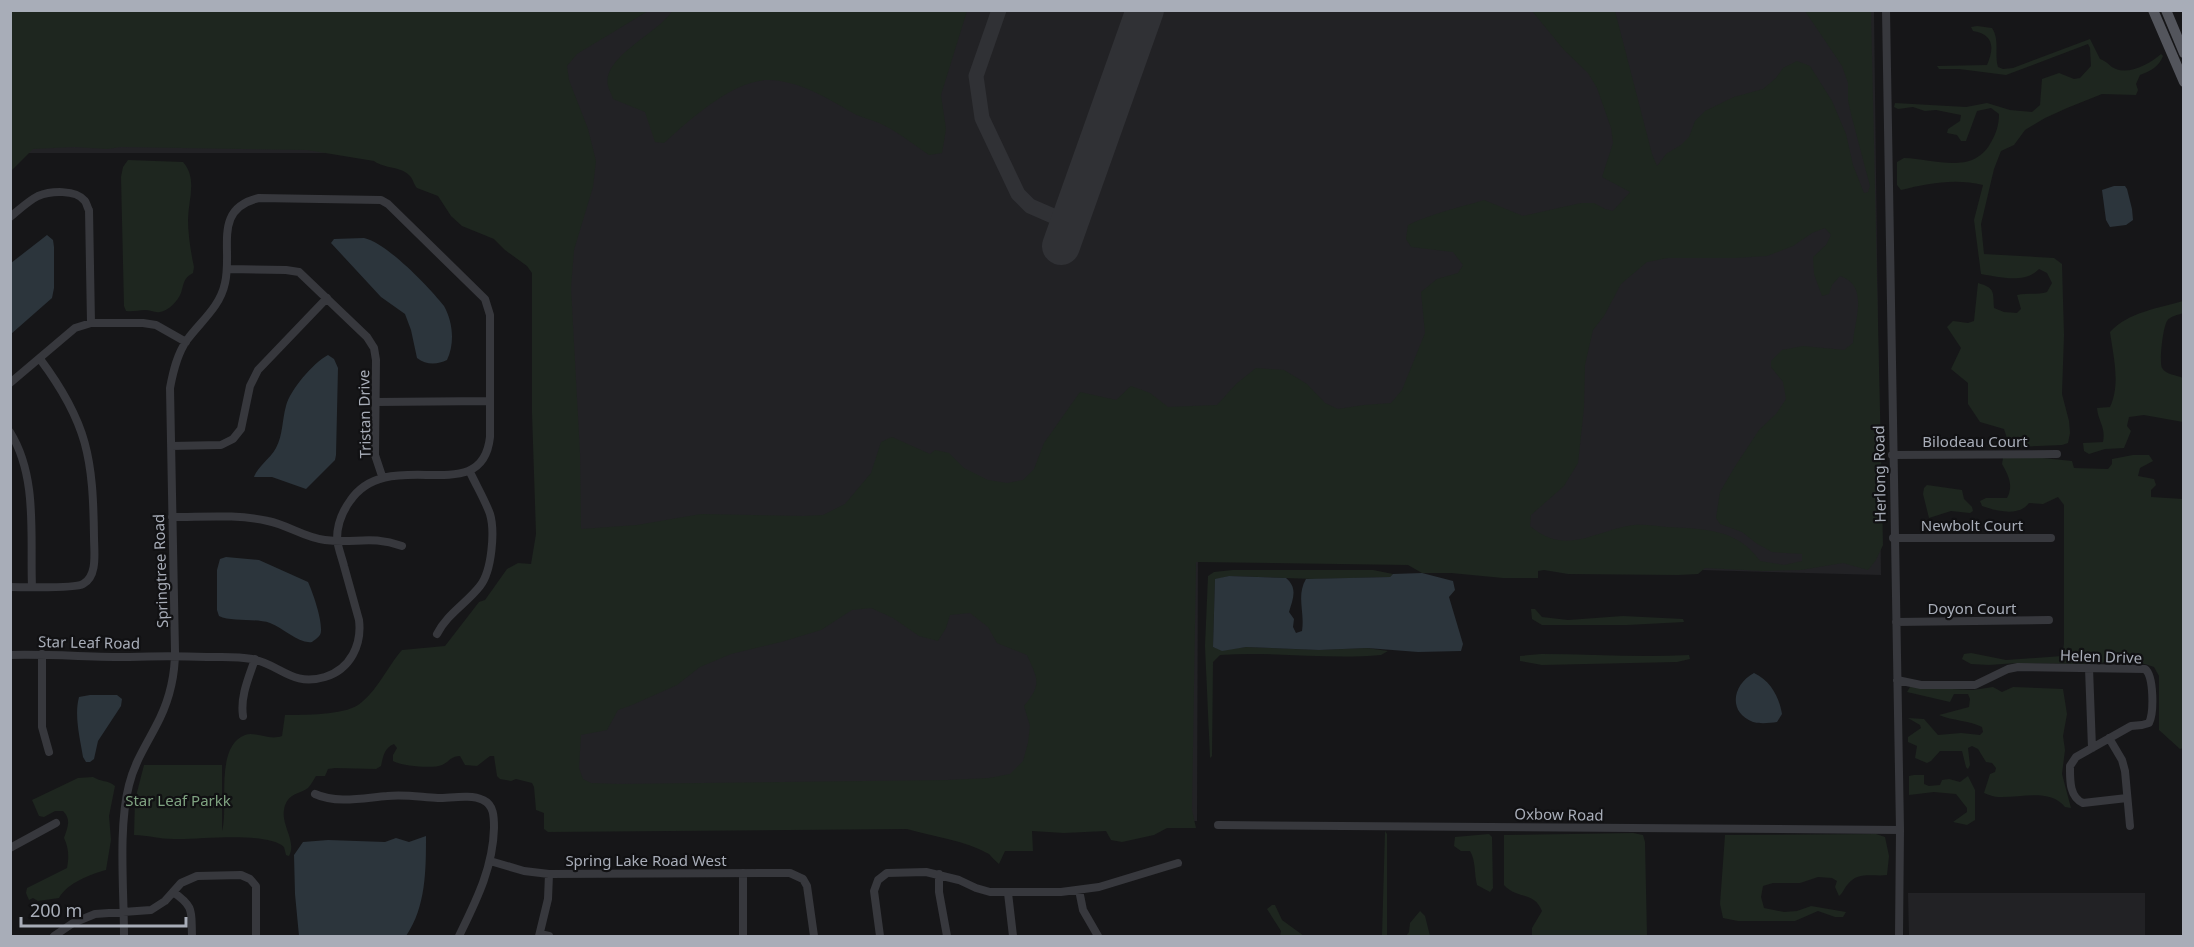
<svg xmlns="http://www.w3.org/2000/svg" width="2194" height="947" viewBox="0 0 2194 947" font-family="'Noto Sans',sans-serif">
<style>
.built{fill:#222225}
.green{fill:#1e261f;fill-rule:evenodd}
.water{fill:#2c353c}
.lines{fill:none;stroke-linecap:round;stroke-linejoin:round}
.taxiway{stroke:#303135;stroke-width:15}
.runway{stroke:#303135;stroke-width:38}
.minor{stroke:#37383d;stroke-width:8}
.major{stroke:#53555c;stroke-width:10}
.labels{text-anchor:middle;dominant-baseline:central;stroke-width:4.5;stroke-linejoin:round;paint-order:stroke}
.street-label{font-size:15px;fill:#a8adb8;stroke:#111113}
.park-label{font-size:15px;fill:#7fa381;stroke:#111113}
</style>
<rect width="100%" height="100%" fill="#161618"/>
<path class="built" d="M11 11H1874L1881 575 1198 556 1197 821 553 830 535 269 392 153H11Z
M1908 893H2145V936H1909Z"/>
<path class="green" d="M11 10 648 11 577 54 567 66 569 80 588 129 596 161 593 187 574 250 571 288 580 453 581 529 637 525 701 514 803 516 823 515 845 504 871 473 881 442 892 437 930 454 935 450 949 453 964 468 988 480 1007 483 1023 480 1034 469 1044 443 1080 392 1116 400 1131 386 1150 393 1168 407 1217 405 1236 384 1256 368 1284 370 1307 384 1325 403 1338 409 1364 405 1391 403 1402 390 1425 333 1421 292 1437 279 1458 273 1463 265 1453 252 1411 247 1406 239 1408 225C1433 213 1458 208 1484 200L1523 216 1581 203H1594L1605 209 1613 211 1630 192 1602 177 1613 143 1611 128 1597 88 1588 73 1564 50 1532 11H1615L1652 154 1657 166 1666 154 1681 145 1689 137 1695 121 1705 111 1734 97 1763 89 1776 78 1783 68 1797 61 1810 66 1832 101 1846 134 1853 165 1864 193 1868 192 1870 186 1851 114 1848 100V83L1842 66 1805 11H1871L1883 545 1876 560 1868 570 1843 563 1801 570 1763 571 1705 568 1698 574 1678 575 1568 574 1544 570 1538 571V578H1503L1451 573H1422L1408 565 1196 562 1192 810 1196 828H1167L1154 835 1122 842 1111 840 1106 831 1064 833 1032 831 1033 851H1005L999 864C995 861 992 857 989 854 964 840 934 837 907 829L548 832 544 829V813L536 810 534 787 532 783 516 779 511 781 500 779 497 776 494 756H490L477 766 465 765 460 756C451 756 449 762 442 765 433 769 401 766 393 761V755L397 748 394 744C384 748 383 757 381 766L376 769 335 768 328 769 325 776H316C314 779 311 785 308 788 298 795 287 793 284 810 281 825 297 842 289 856L286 855 284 847C266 831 199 840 174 839 159 839 147 835 134 835L135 800 144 765H222V831C229 807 214 747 245 735 255 731 269 741 282 736L285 715C304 715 343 715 358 705 377 692 387 667 402 650L445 646 479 602 485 600 507 569 518 563 531 564 536 534 532 413V273L527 266 505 250 494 239 462 226 451 216 438 196 417 188C414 185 413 179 410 176 401 166 385 169 374 161L307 150 121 147 107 149 74 147 33 149 11 171ZM1825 228 1831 235 1826 245 1813 257 1814 274 1822 296 1829 294 1832 285 1840 276C1870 286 1854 321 1853 343L1844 350 1803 346 1782 350 1771 361V367L1783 382 1786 399 1776 414 1759 430 1734 468 1720 492 1716 518 1720 524 1742 532 1756 543 1772 552 1802 554V561L1784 565 1760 561C1737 528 1703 529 1666 527 1656 526 1644 524 1634 525 1595 530 1567 557 1530 526L1531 515 1564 486 1578 463 1584 408 1585 365 1593 330 1604 316 1621 284 1647 262 1668 258H1736L1767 256 1793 246 1812 233ZM871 608 893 618 919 636 938 641 946 628 950 615 970 613 988 627 997 643 1027 655C1038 680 1042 684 1024 706L1030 726 1028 743 1023 761 1010 774 989 778 948 780 618 784 591 783 583 779 579 768 581 735 607 730 618 710 632 705 677 685 700 667 731 654 781 642 821 630 852 610Z
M672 11H967L941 95 946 129 942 153 929 155C913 144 897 131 879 123 871 119 861 118 853 113 827 98 800 81 769 80 734 79 688 121 664 143L655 142 645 112 613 99C612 95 609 90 608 86 601 57 659 33 672 11Z
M1977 26 1992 28C2000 40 1994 54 1998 67L2003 69 2013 68 2090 39 2100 59C2107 61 2110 67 2116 69 2130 75 2151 63 2161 54L2163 56C2159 67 2150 71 2140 75L2136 84 2138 90 2136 95 2102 94 2067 108 2045 118 2025 130 2014 145 2001 151 1994 169 1981 224 1984 254 2054 258 2062 264 2064 335 2062 394 2069 421 2070 433 2068 443 2062 445 1989 448 1987 445 2008 441 2004 429 1980 422 1968 404V383L1951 369 1961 348 1947 327 1953 321 1968 323 1974 321 1978 283C1995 288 1993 291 1994 308L2004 312 2017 313 2021 309 2017 295C2026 293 2037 295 2047 292L2052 283 2047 273 2039 269C2025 284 1999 277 1981 274L1974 220 1983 185C1956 178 1928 183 1901 190L1897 185V162L1904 158C1934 159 1972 175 1990 144 1996 134 1999 125 1999 114L1991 108 1977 111 1966 141H1961L1957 135 1947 133 1948 129 1960 121 1961 115 1936 110 1925 111 1913 107 1898 109 1894 107 1895 103 1966 107 1987 103 2010 110 2032 112 2040 105 2042 79 2059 73 2074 79 2080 78 2091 66 2090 48 2088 44 2006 75 1959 69H1939L1937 66 1987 65C1995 47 1993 34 1973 31L1971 27Z
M128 160 183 162C198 179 188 200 188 220 188 235 191 253 194 267L193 273C183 278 184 284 181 293 178 301 168 311 160 312 155 313 150 310 145 310 139 310 133 312 126 311L124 306 121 177 123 167Z
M2183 301V313C2178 315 2170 316 2167 321 2163 327 2159 362 2162 368 2166 375 2177 375 2183 378V422L2144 415 2129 417 2127 426 2131 431 2124 448 2105 449 2089 454 2084 451 2083 443 2103 442C2106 427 2098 421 2097 408L2110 407C2121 384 2113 355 2110 332 2128 312 2160 308 2183 301Z
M2133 455H2149L2153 461 2140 468 2138 476 2154 479 2156 485 2151 490V497L2183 499V748L2180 749 2159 730V676L2154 667C2139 661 2114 658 2098 664L2017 663 1989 665 1971 664 1962 659 1964 654 1971 653 2006 660 2062 656 2064 644V505L2058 497 2043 504 2029 503C2019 517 1996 511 1982 506L1980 501 1986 498H2007C2014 485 2008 475 2002 464L2003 458H2043L2072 461 2074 468 2108 469 2112 464V459Z
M1927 485 1962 490 1964 499 1972 507 1973 511 1970 513 1951 511 1929 518 1923 494 1924 488Z
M1233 570H1373L1393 574 1390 577 1315 579 1229 576 1215 580 1213 647 1222 650 1246 647 1319 650 1367 648 1388 651 1381 655C1327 660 1273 651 1220 655L1213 662 1212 756 1210 758 1205 646 1208 576 1214 572Z
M1535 609 1542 617 1568 620 1623 616 1683 619 1684 622 1627 625H1542L1532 619 1531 609Z
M1541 654C1590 654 1640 658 1689 655L1690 659 1677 662 1542 665 1520 661V656Z
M1910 687 1973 690 1993 687 2002 692 2013 687 2063 689 2067 714 2063 736 2065 750 2062 774 2071 808 2065 807C2050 788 2020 798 1999 797 1994 797 1989 795 1984 793L1990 774 1995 772 1996 768 1992 763 1986 762 1978 749 1972 746 1968 748 1970 765 1968 769 1966 767 1962 751H1940L1931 761 1927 763 1915 758 1917 746 1908 742V737L1921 728 1920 725 1908 718 1924 719 1938 735 1961 733 1980 735 1983 732 1982 727C1968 720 1953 721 1939 715L1969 707 1970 699 1968 694H1954L1950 702 1907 692Z
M1914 775H1924V784L1929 786 1940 785 1942 780 1949 779 1960 782 1968 776 1975 790V820L1967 825 1953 822 1967 812V808L1956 794 1934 792 1909 795V776Z
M93 777C101 782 108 780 115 786L109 816 111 840 106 870C91 874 67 883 59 898L38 901 33 898 29 900 26 893 27 888 67 868C69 857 69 849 64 838 67 828 72 820 63 811H55L44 817 39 816 32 800 78 778Z
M1385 831 1387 834V936H1382Z
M1633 833 1643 835 1645 842 1647 936H1532V928L1542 911C1534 891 1518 900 1504 885V835Z
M1489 834 1492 837 1493 888 1490 892 1477 885C1474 873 1476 861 1470 851H1461L1454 846 1455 837Z
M1876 834 1885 837 1889 856 1887 875C1874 877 1858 871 1848 884 1844 888 1844 892 1839 896L1835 887 1837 881 1832 878 1818 877 1800 883H1773L1763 886 1761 897 1764 908 1784 912 1797 911 1811 906 1846 912 1843 917H1835L1818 911 1795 921H1738L1723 918 1720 904 1725 835Z
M1272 905H1275L1282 920 1304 936H1280L1281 931 1267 909Z
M1420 911 1425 916 1430 936H1406L1409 932 1410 923Z"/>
<path class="water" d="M2114 186H2125L2127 189 2132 209 2133 220 2126 225 2110 227 2106 220 2102 190Z
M47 235 53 240 54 247V288L52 298 11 334V263Z
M364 238C387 243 429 287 444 306 453 322 455 343 447 360 437 365 426 365 417 358L411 330 405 314 381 297 331 243 334 239Z
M328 355 334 359 338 368 336 455 335 460 306 489 272 477H254C258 466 270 459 276 448 283 435 282 420 286 406 290 390 313 363 328 355Z
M226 557 259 560 308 582C313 593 322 619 321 631 321 636 316 639 312 642 298 644 284 628 270 623 255 618 231 622 219 616L217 610V570L220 559Z
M1422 573 1453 581 1455 590 1449 597 1463 644 1461 651 1418 652 1367 648 1319 650 1246 647 1222 651 1213 647 1215 579 1229 576 1286 578C1298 588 1293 599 1289 612L1294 619 1293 627 1296 633 1302 631C1305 612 1296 596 1306 579L1390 577 1393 574Z
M1754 673C1771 681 1779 697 1782 714L1777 722C1770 723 1760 724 1753 722 1727 712 1733 684 1754 673Z
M90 695H117L122 699 121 706 98 741 94 759 90 762H86L83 757C80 738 74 716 79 697Z
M426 836C426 870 426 907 406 936H299L295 894 294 855 303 842 328 840 385 842 396 838 409 842Z"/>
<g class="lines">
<path class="taxiway" d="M999 10 976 76 982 118 1018 194 1030 206 1069 223"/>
<path class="runway" d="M1061 246 1145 10"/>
<path class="minor" d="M1886 10 1900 830 1899 936
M10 217C19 210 28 201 38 196 50 191 76 189 85 201 86 202 88 209 89 210L91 323
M228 269 286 270 299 272 367 337 374 348 376 360 375 455 382 476
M10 383 75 328 91 323H143L156 325 186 342
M376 402 490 401
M10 432C38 477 30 536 32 587
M171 446 221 445 233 439 241 429 250 386 258 370 327 298
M1892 455 2057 454
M172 517C204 517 237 514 268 521 288 525 305 538 325 540 355 544 371 535 402 546
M1893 538H2051
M10 587C24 587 74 589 83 584 98 576 94 552 94 537 93 459 88 423 40 359
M1896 622 2049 620
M437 634C447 614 467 603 480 586 492 571 495 531 490 514 485 500 476 485 470 472
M42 654V727L49 752
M10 655C50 654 89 657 129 657 155 656 181 656 207 657 222 657 237 656 252 659 281 665 292 687 325 677 351 669 362 644 359 620 354 602 349 584 344 566 342 558 338 548 337 539 337 525 342 512 350 501 389 443 482 511 490 437V315L485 299 388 204 381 200 259 198C212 209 233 249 225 283 220 307 201 321 187 340 177 354 173 372 170 388L175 651C175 674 170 697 160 718 149 741 135 760 129 785 118 827 124 891 124 936
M2089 668 2092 748
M1897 680 1921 685H1975L2008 669 2018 667 2145 669C2154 676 2154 713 2149 723L2142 725 2131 726 2076 757 2070 766C2070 779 2069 797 2083 803L2127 798
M243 716C240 696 249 677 255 659
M2109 738 2122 760 2125 771 2130 826
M315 794C337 804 363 798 387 796 404 794 420 797 438 798 451 798 471 794 483 800 494 805 494 817 494 828 493 868 476 901 459 936
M1218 825 1900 830
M10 848 56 823
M490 861 524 871 549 874 790 873 803 879 807 886 814 936
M939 874V892L947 936
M1079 890 1083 910 1098 936
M173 892C195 907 191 912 192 936
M1008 893 1013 936
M540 934 549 936
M54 936 73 923 95 914 151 910 165 901 181 883 197 876 241 875 250 879 256 886V936
M539 936 548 899 549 874
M743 936V873
M880 936 874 891 878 880 887 873 926 872 959 880 976 888 990 892H1061L1099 887 1178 863"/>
<path class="major" d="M2153 10 2184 82
M2166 10 2184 53"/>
</g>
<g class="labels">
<g class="street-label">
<text transform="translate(364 414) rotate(-91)">Tristan Drive</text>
<text x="1975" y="441">Bilodeau Court</text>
<text transform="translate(1879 474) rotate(-91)">Herlong Road</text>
<text x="1972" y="525">Newbolt Court</text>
<text transform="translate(160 571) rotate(-92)">Springtree Road</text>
<text x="1972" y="608">Doyon Court</text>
<text transform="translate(89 642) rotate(1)">Star Leaf Road</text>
<text transform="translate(2101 656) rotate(2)">Helen Drive</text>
<text transform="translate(1559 814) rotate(1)">Oxbow Road</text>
<text x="646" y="860">Spring Lake Road West</text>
</g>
<g class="park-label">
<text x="178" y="800">Star Leaf Parkk</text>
</g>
</g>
<rect width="2194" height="947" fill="none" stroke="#a8adb8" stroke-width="24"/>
<path d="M21 917v9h165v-9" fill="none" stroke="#a8adb8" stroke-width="3"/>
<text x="30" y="917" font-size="18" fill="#a8adb8" stroke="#111113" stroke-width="4.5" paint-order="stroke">200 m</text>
</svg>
